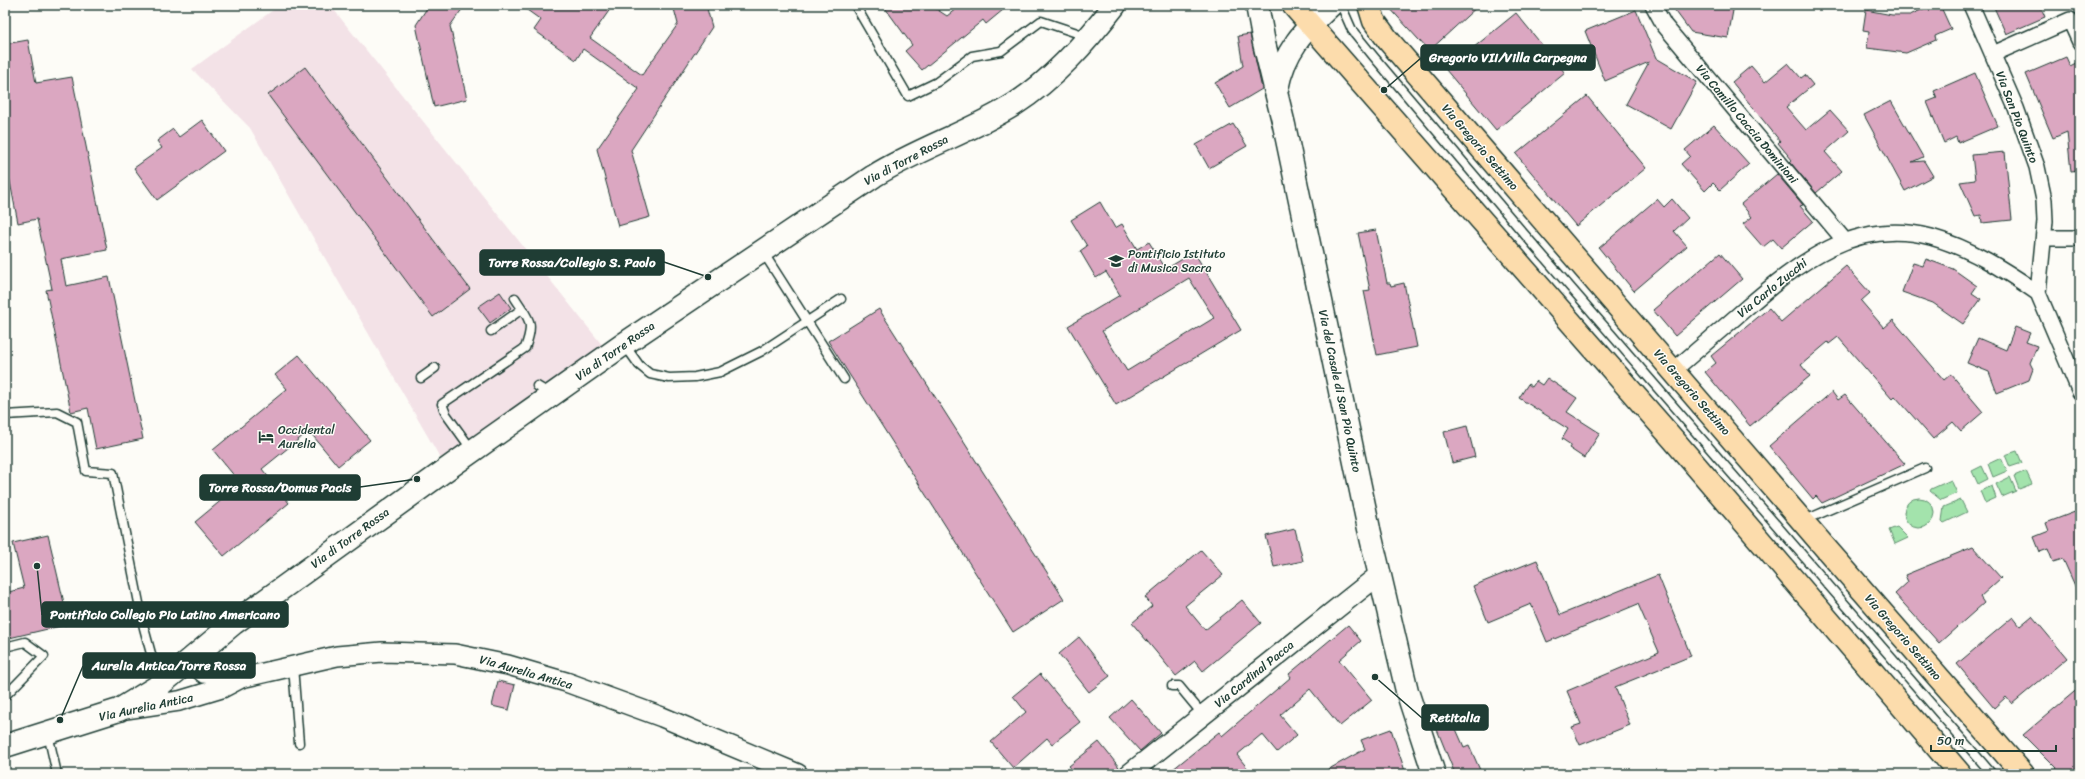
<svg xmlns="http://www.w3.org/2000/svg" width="2085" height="779" viewBox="0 0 2085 779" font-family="Sriracha,sans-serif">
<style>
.built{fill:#f3e2e7}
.green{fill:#a3e3ac;stroke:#619070}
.building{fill:#dba7c1;stroke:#1f3d34;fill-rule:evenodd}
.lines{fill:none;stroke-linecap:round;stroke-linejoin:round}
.service-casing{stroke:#1f3d34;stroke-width:11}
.minor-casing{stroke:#1f3d34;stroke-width:18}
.tertiary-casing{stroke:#1f3d34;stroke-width:22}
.secondary-casing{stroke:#1f3d34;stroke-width:25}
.primary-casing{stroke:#1f3d34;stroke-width:25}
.service{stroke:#fdfcf7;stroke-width:8}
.minor{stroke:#fdfcf7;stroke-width:15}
.tertiary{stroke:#fdfcf7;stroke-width:19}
.secondary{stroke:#fdfcf7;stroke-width:22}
.primary{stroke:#fcdcac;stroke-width:22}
.labels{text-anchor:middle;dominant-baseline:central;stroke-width:3;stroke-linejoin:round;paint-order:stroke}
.street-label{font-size:12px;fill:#1f3d34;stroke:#fdfcf7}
.poi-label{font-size:12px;fill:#1f3d34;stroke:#fdfcf7;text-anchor:start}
.leader{fill:none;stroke:#1f3d34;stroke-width:1.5}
.callout-dot{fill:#1f3d34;stroke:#fdfcf7;stroke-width:1.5}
.callout{fill:#1f3d34;stroke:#1f3d34;stroke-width:1.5}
.callout-label{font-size:13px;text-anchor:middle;font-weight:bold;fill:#fff}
</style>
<rect width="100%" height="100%" fill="#fdfcf7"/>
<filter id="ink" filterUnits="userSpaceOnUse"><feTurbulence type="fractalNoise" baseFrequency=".025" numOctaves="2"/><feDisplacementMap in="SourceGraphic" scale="8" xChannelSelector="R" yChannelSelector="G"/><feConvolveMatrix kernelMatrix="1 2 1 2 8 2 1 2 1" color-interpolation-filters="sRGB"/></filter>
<g filter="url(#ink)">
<path class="built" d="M280 5H330L603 346 442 461 250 128 192 69Z"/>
<path class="green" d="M2017 451 2022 463 2010 467 2005 455Z
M2001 458 2007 471 1993 477 1988 464Z
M1982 466 1988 479 1978 484 1972 471Z
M2026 471 2032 484 2019 489 2014 476Z
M2010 477 2016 491 2002 497 1996 484Z
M1951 480 1957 493 1941 500 1930 491 1931 489Z
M1992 486 1996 498 1985 503 1980 491Z
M1904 513a15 15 0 1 1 30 0a15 15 0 1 1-30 0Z
M1961 500 1967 512 1944 523 1942 521 1944 507Z
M1897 527 1908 538 1895 544 1889 530Z"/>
<path class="building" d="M429 5H465L450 26 467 99 434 107 416 25Z
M520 5H613L590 38 642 75 678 24 673 5H706L712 27 631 150 650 217 618 226 597 149 639 89 583 49 576 60 534 30 541 20Z
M883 5H930L947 16 961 5H1009L986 24 983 20 922 70 905 51 912 45Z
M1387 5H1479L1429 51Z
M1671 5H1734L1728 38 1691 32Z
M1932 5H1940L1951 29 1935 36 1936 40 1906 53 1867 48 1869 31 1863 30 1866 10 1892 15H1910Z
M1993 5H2040L2045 17 2006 34Z
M1636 10 1656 58 1697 82 1671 129 1626 104 1649 62 1605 81 1585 31Z
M1516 13 1565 73 1496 130 1446 70Z
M1250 34 1262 89 1230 108 1215 83 1243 66 1238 36Z
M28 40 36 83 72 77 107 250 61 259 66 286 109 277 143 439 96 449 88 408 71 412 46 290 52 289 37 219 18 223 5 156V44Z
M2066 57 2070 66 2076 63 2080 72V171L2071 172 2067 132 2053 138 2026 74Z
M1788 63 1801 78 1805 75 1813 85 1786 107 1806 130 1830 110 1849 131 1825 152 1842 171 1816 193 1790 162 1792 160 1778 143 1780 141 1732 82 1751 66 1765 82Z
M305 67 470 289 433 317 268 95Z
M1975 73 1998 126 1958 143 1956 137 1944 143 1927 102 1937 98 1934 91Z
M1587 96 1646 168 1576 226 1516 154Z
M1891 101 1923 157 1912 162 1924 161 1933 176 1905 191 1864 115Z
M202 120 224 151 157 200 134 168 162 148 157 141 173 129 179 137Z
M1233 124 1247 146 1209 168 1196 145Z
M1714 125 1749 164 1720 190 1713 183 1705 191 1681 164 1690 156 1685 150Z
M2005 152 2012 220 1982 223 1981 215 1975 216 1960 182 1975 180 1972 155Z
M1777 174 1803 205 1800 206 1813 221 1781 248 1773 239 1763 247 1743 224 1752 217 1741 204Z
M1657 199 1664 207 1672 199 1688 218 1674 231 1687 246 1634 291 1599 248Z
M1100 202 1115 228 1122 224 1137 249 1149 242 1166 269 1194 252 1241 330 1116 405 1068 326 1120 295 1106 272 1096 278 1080 251 1087 246 1071 220ZM1189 278 1214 318 1127 371 1102 331Z
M1376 230 1387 283H1390L1391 286 1404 283 1417 347 1377 355 1364 291 1370 290 1358 233Z
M1720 253 1742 279 1675 336 1653 310Z
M1926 259 1953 269 1977 286 1972 293 1981 299 1963 324 1933 303 1902 292 1913 263 1923 266Z
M1846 266 1870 293 1861 301 1884 328 1893 320 1944 380 1951 374 1983 412 1961 431 1953 422 1933 439 1895 396 1892 399 1838 337 1829 344 1828 342 1801 365 1810 376 1750 426 1705 372 1716 363 1711 356 1769 308 1781 322Z
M500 292 511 308 490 323 478 307Z
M879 309 1064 599 1013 632 828 341Z
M2015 327 2030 333 2026 342 2037 346 2030 363 2033 369 2029 380 1997 393 1989 372 1967 363 1978 338 2006 350Z
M299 355 370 440 338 466 309 431 262 469 289 503 224 556 195 522 241 484 213 450 287 389 275 375Z
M1547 378 1577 398 1567 412 1600 433 1584 458 1569 448 1571 445 1562 439 1568 429 1519 398 1528 384 1532 387 1536 381 1542 385Z
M1832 392 1838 400 1845 395 1905 464 1822 503 1816 496 1813 499 1769 446Z
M1467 426 1475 457 1452 463 1444 432Z
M2080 510V597L2063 559 2053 562 2048 549 2040 552 2034 537 2049 531 2046 523Z
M1295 529 1303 561 1274 567 1266 536Z
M48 535 69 624 5 639V593L24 588 13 543Z
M1973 547 2001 578 1980 597 1984 603 1939 643 1895 594 1908 582 1905 575Z
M1201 550 1223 575 1185 606 1205 630 1242 600 1261 623 1203 671 1195 661 1176 676 1132 623 1152 606 1145 597Z
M1537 560 1560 615 1658 575 1691 656 1615 687 1630 725 1580 745 1572 727 1581 724 1567 691 1659 652 1638 604 1547 642 1531 604 1488 622 1473 586Z
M2032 616 2067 658 2012 704 2006 697 1994 708 1957 664 2013 617 2020 626Z
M1348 625 1361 641 1339 660 1372 700 1340 726 1310 689 1280 715 1297 735 1277 752 1262 734 1237 755 1252 774H1167L1219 732 1222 736 1291 677 1289 674Z
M1079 637 1110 676 1089 692 1059 654Z
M1040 674 1080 722 1052 744 1047 738 1013 768 991 742 1026 712 1013 696Z
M498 681 515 685 509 710 492 706Z
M2080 687V774H2062L2023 735Z
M1131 699 1161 733 1140 751 1110 718Z
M1452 720 1464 747 1469 745 1480 770 1470 774H1455L1436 727Z
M1391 729 1406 774H1320L1365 749 1361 740Z
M1099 742 1119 767 1111 774H1076L1069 766Z"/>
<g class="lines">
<g class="service-casing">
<path id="service" d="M855 5 908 96 937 82 972 56 1001 51 1041 21 1086 36
M1341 5 1352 30 1374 57 1519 228 1992 774
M763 252 844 379
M491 331 522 309
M624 344 639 365 650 374 669 378 695 377 720 372 762 351 841 299
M421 378 435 368
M537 386 542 389 547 397
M5 415 57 412 77 422 86 471 113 473 144 628 159 683
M472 450 446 414 442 404 525 348C535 321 529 320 515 298
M1803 521 1925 468
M5 647 25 642 44 656 5 696
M293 666 299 743
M1172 686H1179L1203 715
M48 734 57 774"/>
</g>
<g class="minor-casing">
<path id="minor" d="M1653 5 1664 25 1845 241
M1971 5 2016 108 2037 167 2044 200 2045 221 2038 293 2080 392
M1993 54 2070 20 2080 42
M2044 238H2080
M1673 371C1697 350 1721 330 1745 309 1798 263 1855 217 1931 237 1970 248 2005 270 2038 293"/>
</g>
<g class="tertiary-casing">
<path id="tertiary" d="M190 660 204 673 240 678
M119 710 179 701 222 688 241 678 337 656 382 652 455 654 508 665 566 682 662 717 798 774
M1129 774 1380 574"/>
</g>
<g class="secondary-casing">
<path id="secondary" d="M1257 5 1264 43 1284 125 1369 529 1407 691 1434 774
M1277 89C1284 51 1304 30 1331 5
M5 746 119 710 160 685 234 623 454 464 624 344 874 176C919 148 971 132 1015 104 1054 79 1087 41 1115 5"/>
</g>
<g class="primary-casing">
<path id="primary" d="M1293 5 1673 439 1960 774
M1369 5 1374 21 1388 40 1829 552 2023 774"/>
</g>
<use href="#service" class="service"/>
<use href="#minor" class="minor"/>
<use href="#tertiary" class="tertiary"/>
<use href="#secondary" class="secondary"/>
<use href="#primary" class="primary"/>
</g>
</g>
<defs>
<g id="university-bare" transform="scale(1.2)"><path d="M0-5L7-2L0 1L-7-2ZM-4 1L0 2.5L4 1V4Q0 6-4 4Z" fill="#1f3d34" stroke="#fdfcf7" stroke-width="2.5" paint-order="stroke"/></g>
<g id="hotel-bare" transform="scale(1.2)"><path d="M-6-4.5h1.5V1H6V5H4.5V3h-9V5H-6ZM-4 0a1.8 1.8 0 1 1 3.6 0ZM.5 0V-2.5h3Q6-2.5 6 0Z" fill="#1f3d34" stroke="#fdfcf7" stroke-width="2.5" paint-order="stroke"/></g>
</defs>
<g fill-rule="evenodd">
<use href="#university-bare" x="1116" y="261"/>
<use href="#hotel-bare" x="266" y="437"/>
</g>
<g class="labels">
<g class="street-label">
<text transform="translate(2017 117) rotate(69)">Via San Pio Quinto</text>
<text transform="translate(1747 124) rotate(50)">Via Camillo Caccia Dominioni</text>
<text transform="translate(1480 147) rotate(49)">Via Gregorio Settimo</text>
<text transform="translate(906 160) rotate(-28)">Via di Torre Rossa</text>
<text transform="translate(1772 288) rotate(-39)">Via Carlo Zucchi</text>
<text transform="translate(615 351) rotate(-35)">Via di Torre Rossa</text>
<text transform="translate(1340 391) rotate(78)">Via del Casale di San Pio Quinto</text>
<text transform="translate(1692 392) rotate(49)">Via Gregorio Settimo</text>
<text transform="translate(350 538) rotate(-36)">Via di Torre Rossa</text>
<text transform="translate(1903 637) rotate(49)">Via Gregorio Settimo</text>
<text transform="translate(526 672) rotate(16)">Via Aurelia Antica</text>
<text transform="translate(1254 674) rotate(-39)">Via Cardinal Pacca</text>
<text transform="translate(146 707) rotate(-12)">Via Aurelia Antica</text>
</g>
<g class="poi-label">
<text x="1128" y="254">Pontificio Istituto<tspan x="1128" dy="14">di Musica Sacra</tspan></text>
<text x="278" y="430">Occidental<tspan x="278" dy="14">Aurelia</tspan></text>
</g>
</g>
<path class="leader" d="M1384 90L1421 58M708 277L664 262M417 479L360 487M37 566L42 615M60 720L83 666M1375 677L1422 718"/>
<g class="callout-dot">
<circle cx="1384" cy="90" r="4"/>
<circle cx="708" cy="277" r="4"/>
<circle cx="417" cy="479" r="4"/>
<circle cx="37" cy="566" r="4"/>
<circle cx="60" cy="720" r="4"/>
<circle cx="1375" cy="677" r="4"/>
</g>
<g class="callout">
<rect x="1421" y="45" width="174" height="25" rx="4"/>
<rect x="480" y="250" width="184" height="25" rx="4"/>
<rect x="200" y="475" width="160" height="25" rx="4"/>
<rect x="42" y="602" width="246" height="25" rx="4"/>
<rect x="83" y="653" width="172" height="25" rx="4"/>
<rect x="1422" y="705" width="66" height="25" rx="4"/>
</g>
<g class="callout-label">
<text x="1508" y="62">Gregorio VII/Villa Carpegna</text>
<text x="572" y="267">Torre Rossa/Collegio S. Paolo</text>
<text x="280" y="492">Torre Rossa/Domus Pacis</text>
<text x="165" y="619">Pontificio Collegio Pio Latino Americano</text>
<text x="169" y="670">Aurelia Antica/Torre Rossa</text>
<text x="1455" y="722">Retitalia</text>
</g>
<rect width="2085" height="779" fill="none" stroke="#fdfcf7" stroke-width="20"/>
<rect x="10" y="10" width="2065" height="759" fill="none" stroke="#1f3d34" stroke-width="1.5" filter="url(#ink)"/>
<path d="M1931 745v6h125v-6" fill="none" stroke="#1f3d34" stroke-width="2"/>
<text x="1937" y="745" font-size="12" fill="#1f3d34" stroke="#fdfcf7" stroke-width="3" paint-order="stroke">50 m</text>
</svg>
